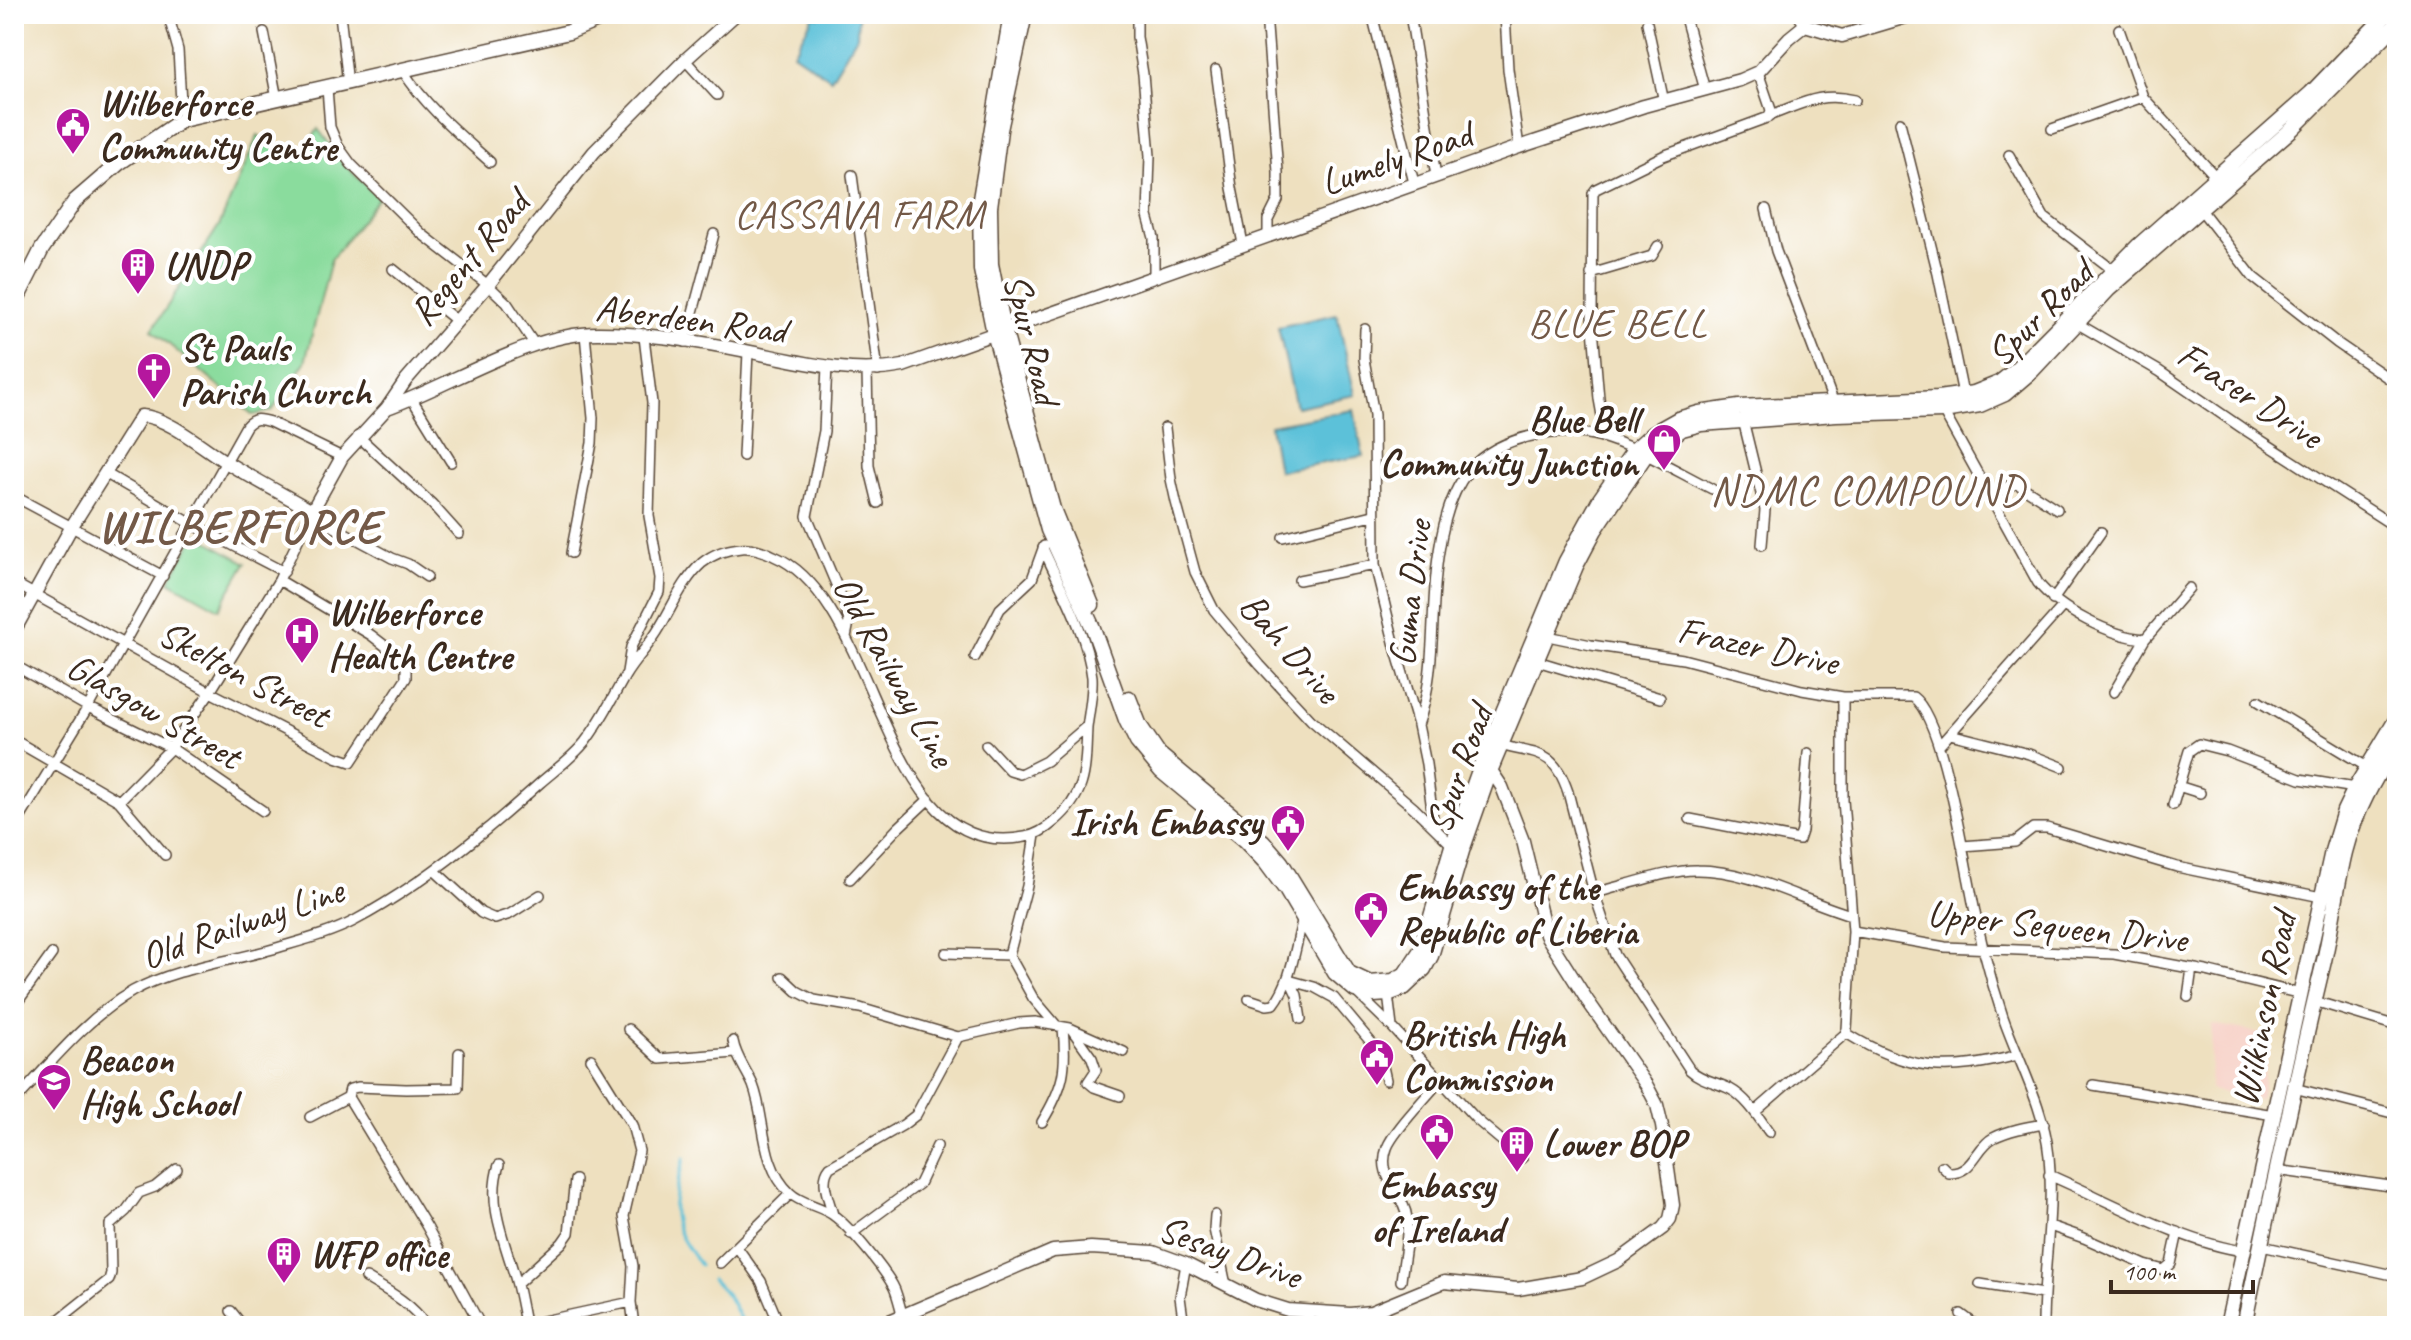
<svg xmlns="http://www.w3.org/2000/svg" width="2411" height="1340" viewBox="0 0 2411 1340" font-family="Caveat,sans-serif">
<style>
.built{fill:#f7d1c7}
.green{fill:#8adc9d;stroke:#62835e;stroke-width:2}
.water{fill:#5cc1d9;stroke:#4c767c;stroke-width:2}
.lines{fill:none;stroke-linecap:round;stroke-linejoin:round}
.stream{stroke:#5cc1d9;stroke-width:3}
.minor-casing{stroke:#564536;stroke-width:12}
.tertiary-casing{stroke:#564536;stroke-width:15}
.secondary-casing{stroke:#564536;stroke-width:17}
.primary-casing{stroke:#564536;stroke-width:17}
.minor{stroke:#fff;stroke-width:9}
.tertiary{stroke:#fff;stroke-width:12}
.secondary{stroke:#fff;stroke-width:14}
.primary{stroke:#fff;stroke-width:14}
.labels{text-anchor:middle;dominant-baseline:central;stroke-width:8;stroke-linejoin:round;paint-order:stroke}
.poi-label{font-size:38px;font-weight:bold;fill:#3b2a1e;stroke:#fff;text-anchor:start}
.street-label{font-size:38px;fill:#3b2a1e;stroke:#fff}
.neighbourhood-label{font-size:40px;letter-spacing:2px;fill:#735947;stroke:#fff}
.quarter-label{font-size:42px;letter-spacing:2px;fill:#735947;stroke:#fff}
.district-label{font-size:46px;font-weight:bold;letter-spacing:2px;fill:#735947;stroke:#fff}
</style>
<rect width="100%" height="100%" fill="#fff"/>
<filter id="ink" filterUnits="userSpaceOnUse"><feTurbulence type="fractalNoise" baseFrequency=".0125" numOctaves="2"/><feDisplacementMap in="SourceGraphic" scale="16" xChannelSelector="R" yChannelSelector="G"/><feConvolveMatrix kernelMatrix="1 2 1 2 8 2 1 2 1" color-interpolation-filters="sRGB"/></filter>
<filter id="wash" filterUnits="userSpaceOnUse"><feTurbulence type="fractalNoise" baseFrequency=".006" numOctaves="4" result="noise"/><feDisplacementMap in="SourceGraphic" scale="32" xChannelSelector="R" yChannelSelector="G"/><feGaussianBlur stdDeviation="1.8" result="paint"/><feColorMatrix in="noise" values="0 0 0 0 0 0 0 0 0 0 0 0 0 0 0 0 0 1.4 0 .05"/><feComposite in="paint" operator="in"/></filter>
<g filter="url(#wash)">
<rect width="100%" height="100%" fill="#eee0bf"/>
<path class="built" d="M2212 1024 2272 1035 2260 1099 2210 1090Z"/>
<path class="green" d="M318 129 347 167 378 198 331 260 305 362 272 411 253 415 152 330 220 224 258 135 296 161Z
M196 534 246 563 219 609 169 581Z"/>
<path class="water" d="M819 14H858L857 36 831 79 793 53 814 15 818 17Z
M1337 314 1355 395 1296 407 1278 327Z
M1354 410 1363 456 1278 471 1270 425Z"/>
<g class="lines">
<path class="stream" d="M684 1158C670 1211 666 1220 700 1265
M712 1279 728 1296 744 1326"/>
</g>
</g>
<g filter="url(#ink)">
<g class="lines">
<g class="minor-casing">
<path id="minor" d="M168 14 178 50 182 120
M340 14 348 84
M1140 14 1137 20V37L1143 74 1150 156 1148 216 1154 238V276
M1266 14 1278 172V200L1268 220V235
M1372 14 1414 183
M1410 14 1436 176
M1505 14 1508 69 1519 147
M1684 14 1705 90
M1797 14 1805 25
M1647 23 1664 102
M2119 29 2143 97 2215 176
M264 32 277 99
M685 60 717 95
M1216 70 1232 188 1243 244
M403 71C426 107 459 134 490 162
M327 88 330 127 338 146 351 164 422 234 488 285 507 303 535 345
M1771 115C1804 103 1819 92 1855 100
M1900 122 1938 274 1964 399
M2052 129 2143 97
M2009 155 2044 217 2113 270
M852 175 878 371
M2198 206 2253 277 2337 343 2397 384
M1766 209 1776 251 1835 406
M393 269 457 321
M1591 274 1652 256 1658 246
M2073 321 2159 371 2242 428 2397 528
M1365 329 1364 359 1374 415 1375 565 1396 650 1418 725 1426 764 1434 826
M685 342 714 234
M827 366 824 431 807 516 846 608 849 622 846 637
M867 371 869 466 878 503
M412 399 451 462
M1943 411 2038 583C2060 610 2110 636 2145 639L2189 588
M1743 420 1765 510 1762 545
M1165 428 1171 479 1176 502 1195 572 1214 610 1260 665 1311 720 1414 808 1455 848
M358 436 432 504 459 534
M1606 438 1599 399 1592 316 1593 193 1596 189 1663 156 1769 117 1771 110 1758 72
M743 456 748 352
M105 473 192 524 284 572
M14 496 163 576
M1988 496 2016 483 2057 509
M310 514 392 558 408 564 427 577
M1283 537 1373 515
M571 553 592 443 593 418 585 334
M1299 580 1375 565
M14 583 210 692 336 757 351 762 406 678V662L371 635 279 580
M2053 600 2101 532
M1543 635 1591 645 1683 659 1802 690 1843 697H1913C1942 718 1961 843 1969 881 1977 928 1988 972 2003 1017 2019 1063 2044 1107 2049 1156 2054 1213 2043 1269 2043 1326
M975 657 1000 609 1032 579 1044 546
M1537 661 1660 698
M14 665 88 707 171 748 263 811
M627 672 631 647 659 592 660 578 649 516 652 403 644 337
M2114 692 2145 639
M2258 701 2367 767
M1418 725C1438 669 1429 609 1439 551 1449 484 1472 445 1542 434 1562 431 1588 432 1608 439 1644 451 1678 472 1712 489
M1950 734 2029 754 2062 767
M14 740 119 801 165 855
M1497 744C1536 756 1553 747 1568 792L1594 893 1615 955 1690 1070C1702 1081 1717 1082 1730 1089 1747 1098 1759 1118 1769 1132
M986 745 1010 771 1020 774 1046 761 1087 726
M1939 746 2063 606
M2382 768 2397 779
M2178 786 2200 793
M119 801 171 748 210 692 279 580 312 511
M2173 805 2189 751 2199 744 2227 751 2300 779 2355 788
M1690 819 1799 840 1802 831 1808 753
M14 828 88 707 246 426C254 417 260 419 270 422L342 457
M1035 835 1027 886 1009 955 1033 998 1056 1025
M1962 846 2015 842 2033 828H2047L2177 867 2321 897
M434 870 481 913 495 919 510 914 540 895
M850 879 897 829 929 799
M1594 893C1621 887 1672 869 1697 870 1751 870 1800 900 1851 915
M1853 931 1945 947 2114 954 2206 971 2301 994
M946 953 1009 955
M782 977 797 991 814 1000 860 1008 958 1037 1019 1023 1035 1022 1070 1028 1124 1052
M1290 980 1297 995 1301 1019
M1292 981 1314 987 1334 998 1380 1053 1386 1080
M1355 991 1392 1027 1477 1120 1522 1158
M1388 994 1392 1027
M2188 997 2192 968
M1249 999 1267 1005 1274 1004C1292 981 1295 946 1303 919
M2314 1001 2397 1026
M14 1007 52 954
M628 1029 660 1059 735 1053
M1072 1030 1092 1058 1096 1070 1088 1082 1094 1087 1120 1096
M1846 1033C1909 1072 1948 1073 2018 1055
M733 1041C736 1058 746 1069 753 1085 766 1118 760 1165 790 1193 801 1204 821 1206 833 1215 849 1226 888 1273 895 1290 898 1298 900 1306 902 1314
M459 1053 458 1088 406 1089 358 1087 350 1089 348 1097 427 1227 481 1326
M591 1059 632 1125 639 1151 624 1216 633 1266 631 1302 634 1326
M2093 1085 2274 1115
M2294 1088 2392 1113
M14 1102C50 1064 87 1017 133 991 175 968 228 962 273 949 300 941 329 934 354 921 399 897 443 865 482 833 502 817 521 800 540 783 555 770 573 757 585 742 601 721 612 699 625 676 635 659 650 645 660 627 673 606 683 580 702 563 713 554 727 549 741 548 753 547 764 551 774 556 882 601 879 865 1025 837 1037 835 1046 829 1055 821 1088 793 1085 768 1087 728 1089 711 1093 694 1092 677 1087 633 1061 588 1043 548
M1755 1112 1845 1034 1847 1029 1853 931 1843 800V697
M310 1117 348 1097
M1042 1122C1064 1086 1067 1069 1063 1028
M499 1165C486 1204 506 1244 516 1281 520 1295 522 1309 525 1323
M1942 1166 1949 1173C1973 1174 1976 1147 1993 1138 2009 1130 2026 1127 2044 1124
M2276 1170 2397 1187
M2049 1175C2108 1200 2183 1243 2244 1251
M833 1215C829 1199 819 1180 830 1167L903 1125 916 1115 958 1037
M1215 1215 1214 1229 1226 1285
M2050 1226 2084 1238 2145 1265 2164 1270 2171 1264 2178 1232
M851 1234 919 1184 937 1146
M2262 1246 2397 1276
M737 1247 761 1281 780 1326
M720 1263 790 1194
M366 1278C390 1292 411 1303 427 1326
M1401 1281C1403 1261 1409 1238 1407 1218 1404 1193 1376 1177 1387 1148 1393 1131 1428 1096 1441 1079
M517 1284 562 1243 569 1233 575 1180
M1980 1284 2043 1294
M231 1311 243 1326
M1961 1314 1977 1326
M63 1317 78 1326
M2245 1320 2274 1326
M51 1326 109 1280 111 1273 110 1225 126 1211 139 1193 155 1187 177 1169
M520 1326 631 1302
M1184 1326 1180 1297 1186 1264"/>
</g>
<g class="tertiary-casing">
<path id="tertiary" d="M387 408C452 385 531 332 599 333 649 333 703 342 751 352 801 362 852 376 903 366L1519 147 1644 106 1740 80 1758 72 1789 38 1805 25 1842 36 1916 14
M14 631 72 526 141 416C165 415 207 451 229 464 256 480 284 495 312 511L342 457 387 408 406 380 488 285 594 152 685 60 736 14
M878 1326 1053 1251 1091 1248 1153 1252 1186 1264 1256 1300 1288 1310 1350 1314 1371 1312 1444 1282 1518 1289 1582 1278 1618 1261 1663 1228 1670 1219 1673 1205 1662 1126 1657 1105 1647 1086 1587 1000 1546 935 1523 841 1502 787 1488 766"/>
</g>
<g class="secondary-casing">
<path id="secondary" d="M14 305 42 249 75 201 119 163 182 120 569 32 612 14"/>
</g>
<g class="primary-casing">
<path id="primary" d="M1011 14 980 199 981 270 994 333 1048 530 1093 628 1126 720 1137 742 1161 771 1244 840 1266 863 1286 890 1335 973 1355 990 1374 995 1388 994 1404 988 1424 969 1431 956 1462 851 1491 769 1576 566 1595 530 1645 456 1682 429 1701 424 1836 414 1943 411 1980 405 2005 394 2032 371 2109 289 2292 129 2397 24
M1025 14 1000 130 990 207 991 264 1004 329 1053 509 1092 605
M1129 698 1140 726 1159 754 1263 841 1281 862 1349 973 1370 983 1393 981 1405 974 1421 950 1452 846 1482 762 1566 561 1600 499 1634 450 1653 433 1678 419 1699 413 1739 407 1938 398 1974 393 1999 383 2014 371 2139 245 2311 93 2387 14
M2227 1326 2332 851 2344 811 2355 788 2397 718
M2244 1326C2269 1205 2294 1085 2323 965 2332 928 2336 889 2345 852 2355 812 2375 778 2397 743"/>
</g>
<use href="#minor" class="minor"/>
<use href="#tertiary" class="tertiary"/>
<use href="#secondary" class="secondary"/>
<use href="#primary" class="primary"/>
</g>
</g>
<defs>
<g id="civic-pin" transform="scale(1.8)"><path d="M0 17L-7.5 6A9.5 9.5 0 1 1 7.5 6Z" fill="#b5179e" stroke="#fff"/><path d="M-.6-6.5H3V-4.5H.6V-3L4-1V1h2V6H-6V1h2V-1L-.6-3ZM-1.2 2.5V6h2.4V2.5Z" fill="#fff"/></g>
<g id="building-pin" transform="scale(1.8)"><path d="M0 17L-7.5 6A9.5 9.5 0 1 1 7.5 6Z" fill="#b5179e" stroke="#fff"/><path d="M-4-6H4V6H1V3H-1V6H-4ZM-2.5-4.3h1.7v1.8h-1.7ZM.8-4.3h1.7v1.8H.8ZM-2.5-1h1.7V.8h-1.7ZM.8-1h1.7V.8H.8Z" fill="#fff"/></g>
<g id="church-pin" transform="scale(1.8)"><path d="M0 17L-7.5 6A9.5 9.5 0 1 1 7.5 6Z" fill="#b5179e" stroke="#fff"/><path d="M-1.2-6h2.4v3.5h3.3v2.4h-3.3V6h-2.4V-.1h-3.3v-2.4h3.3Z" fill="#fff"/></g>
<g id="shop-pin" transform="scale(1.8)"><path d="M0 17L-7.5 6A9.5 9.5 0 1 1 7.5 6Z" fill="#b5179e" stroke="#fff"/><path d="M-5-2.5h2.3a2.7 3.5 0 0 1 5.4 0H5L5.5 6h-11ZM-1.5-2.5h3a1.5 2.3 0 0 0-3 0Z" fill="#fff"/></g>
<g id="hospital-pin" transform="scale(1.8)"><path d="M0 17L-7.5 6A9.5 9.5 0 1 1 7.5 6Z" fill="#b5179e" stroke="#fff"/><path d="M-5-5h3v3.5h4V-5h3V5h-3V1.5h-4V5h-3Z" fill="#fff"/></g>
<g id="school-pin" transform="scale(1.8)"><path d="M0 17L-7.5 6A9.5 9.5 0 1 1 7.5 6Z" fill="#b5179e" stroke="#fff"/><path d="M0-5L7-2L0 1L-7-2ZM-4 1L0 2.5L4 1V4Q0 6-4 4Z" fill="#fff"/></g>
</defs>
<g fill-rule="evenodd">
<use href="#civic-pin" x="73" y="125"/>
<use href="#building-pin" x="138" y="265"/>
<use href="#church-pin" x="154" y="370"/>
<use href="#shop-pin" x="1664" y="441"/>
<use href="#hospital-pin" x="302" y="634"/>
<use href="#civic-pin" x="1288" y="822"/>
<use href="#civic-pin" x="1371" y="909"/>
<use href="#civic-pin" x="1377" y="1056"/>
<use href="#school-pin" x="54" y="1081"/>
<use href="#civic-pin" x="1437" y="1131"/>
<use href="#building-pin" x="1517" y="1143"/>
<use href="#building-pin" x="284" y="1254"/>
</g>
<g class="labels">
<g class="poi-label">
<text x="99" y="103">Wilberforce<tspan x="99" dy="44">Community Centre</tspan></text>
<text x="164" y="265">UNDP</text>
<text x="180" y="348">St Pauls<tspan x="180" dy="44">Parish Church</tspan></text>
<text x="1638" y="419" text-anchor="end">Blue Bell<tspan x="1638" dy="44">Community Junction</tspan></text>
<text x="328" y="612">Wilberforce<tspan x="328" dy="44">Health Centre</tspan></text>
<text x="1262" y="822" text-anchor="end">Irish Embassy</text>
<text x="1397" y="887">Embassy of the<tspan x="1397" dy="44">Republic of Liberia</tspan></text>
<text x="1403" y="1034">British High<tspan x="1403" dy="44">Commission</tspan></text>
<text x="80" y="1059">Beacon<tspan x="80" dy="44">High School</tspan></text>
<text x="1543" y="1143">Lower BOP</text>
<text x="1437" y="1185" text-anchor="middle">Embassy<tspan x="1437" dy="44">of Ireland</tspan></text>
<text x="310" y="1254">WFP office</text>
</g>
<g class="street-label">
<text transform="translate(1396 158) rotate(-19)">Lumely Road</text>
<text transform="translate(469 258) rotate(-50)">Regent Road</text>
<text transform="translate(2040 313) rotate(-45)">Spur Road</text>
<text transform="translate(691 319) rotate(7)">Aberdeen Road</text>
<text transform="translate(1032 339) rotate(76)">Spur Road</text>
<text transform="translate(2250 395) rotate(33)">Fraser Drive</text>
<text transform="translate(1410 593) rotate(-83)">Guma Drive</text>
<text transform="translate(1758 646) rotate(12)">Frazer Drive</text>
<text transform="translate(1290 648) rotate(49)">Bah Drive</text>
<text transform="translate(894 671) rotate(61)">Old Railway Line</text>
<text transform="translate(244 674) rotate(28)">Skelton Street</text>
<text transform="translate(154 711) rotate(30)">Glasgow Street</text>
<text transform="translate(1459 769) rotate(-70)">Spur Road</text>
<text transform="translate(242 923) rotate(-19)">Old Railway Line</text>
<text transform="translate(2057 926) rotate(6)">Upper Sequeen Drive</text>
<text transform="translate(2264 1009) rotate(-78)">Wilkinson Road</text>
<text transform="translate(1230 1252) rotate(20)">Sesay Drive</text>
</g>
<g class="neighbourhood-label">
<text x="860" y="214">CASSAVA FARM</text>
<text x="1618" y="323">BLUE BELL</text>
</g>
<g class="quarter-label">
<text x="1868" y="490">NDMC COMPOUND</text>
</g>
<g class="district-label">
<text x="240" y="527">WILBERFORCE</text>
</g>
</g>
<rect width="2411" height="1340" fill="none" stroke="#fff" stroke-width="48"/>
<path d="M2111 1280v12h142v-12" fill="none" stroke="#3b2a1e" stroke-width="4"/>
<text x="2123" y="1280" font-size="24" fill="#3b2a1e" stroke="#ffffff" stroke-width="6" paint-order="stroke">100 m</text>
</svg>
